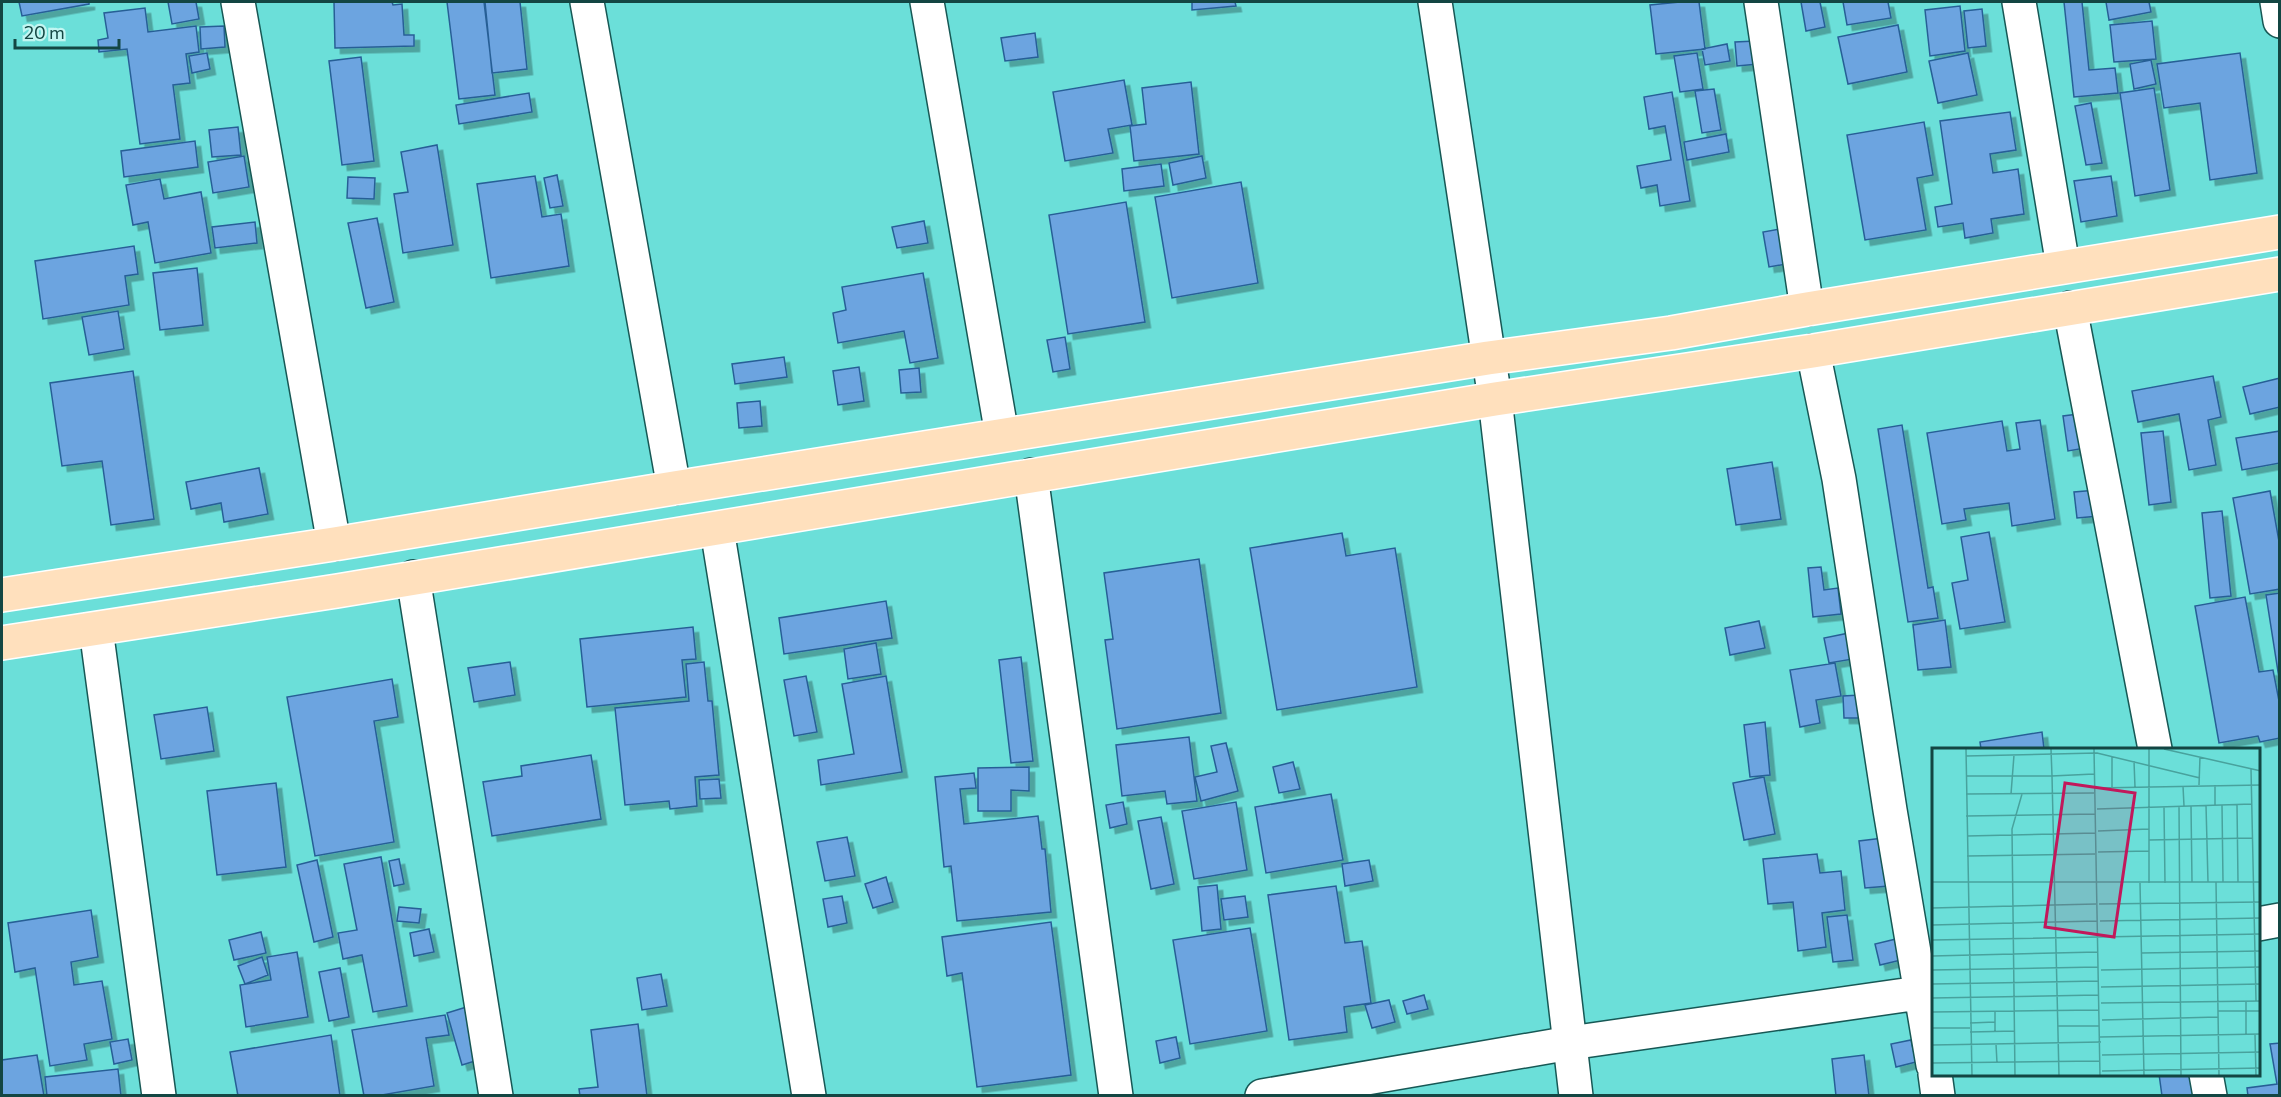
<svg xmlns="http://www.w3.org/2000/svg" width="2281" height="1097" viewBox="0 0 2281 1097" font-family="Commissioner,sans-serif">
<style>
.building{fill:#6ca4e0;stroke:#285f96;stroke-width:1.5;filter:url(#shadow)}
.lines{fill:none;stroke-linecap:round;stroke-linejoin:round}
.minor-casing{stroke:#175855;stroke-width:36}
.tertiary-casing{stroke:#175855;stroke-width:36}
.primary-casing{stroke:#fff;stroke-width:36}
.minor{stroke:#fff;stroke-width:33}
.tertiary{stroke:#fff;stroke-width:33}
.primary{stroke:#ffe0bd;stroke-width:33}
.inset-road{fill:none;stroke:#48a29d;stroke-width:1.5}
.view{fill:#c2185b;fill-opacity:0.15;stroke:#c2185b;stroke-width:3}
.inset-edge{fill:none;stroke:#134643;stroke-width:3}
</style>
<defs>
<filter id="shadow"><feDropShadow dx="5.5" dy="5.5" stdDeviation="0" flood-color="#0004"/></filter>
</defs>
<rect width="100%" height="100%" fill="#6bdfd9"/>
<path class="building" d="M19 2H89V4L22 16Z
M168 2H196L199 19 172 24Z
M334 2H392L393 5 402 4 404 35H414V46L335 48Z
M447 2H484L495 95 459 99Z
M485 2H520L527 69 492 73Z
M1192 2H1235L1236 6 1192 10Z
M1680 2H1699L1705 49 1656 54 1650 5Z
M1801 2H1820L1825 27 1806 31Z
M1843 2H1888L1891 18 1847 25Z
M2064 2H2082L2089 70 2115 68 2118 93 2074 97Z
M2106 2H2149L2151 12 2109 20Z
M1960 6 1965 51 1930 56 1925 10Z
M145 8 148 32 196 26 199 52 186 54 190 83 173 85 180 139 140 144 127 49 99 52 98 40 108 38 104 13Z
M1982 9 1986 46 1968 48 1964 11Z
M2152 21 2156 59 2114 62 2110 25Z
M1898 25 1907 72 1848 84 1838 37Z
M224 26 225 47 201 49 200 27Z
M1035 33 1038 57 1005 61 1001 38Z
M1755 41 1758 64 1737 66 1735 42Z
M1727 44 1730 61 1705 65 1702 49Z
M207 53 210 69 192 73 189 56Z
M1697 53 1703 89 1680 92 1674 56Z
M1968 53 1977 95 1938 103 1929 61Z
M2240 53 2257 173 2210 180 2200 103 2164 108 2157 64Z
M361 57 374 161 342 165 329 61Z
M2151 60 2156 84 2134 89 2130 64Z
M1124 80 1132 125 1108 129 1113 153 1065 161 1053 92Z
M1191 82 1199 154 1134 161 1130 126 1146 124 1142 88Z
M2154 88 2170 190 2135 196 2120 93Z
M1714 89 1721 130 1702 133 1695 91Z
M1672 92 1690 201 1660 206 1657 185 1641 188 1637 166 1671 160 1665 126 1649 129 1644 97Z
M529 93 532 112 459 124 456 105Z
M2091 103 2102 163 2086 165 2075 106Z
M2010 112 2016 150 1990 154 1993 173 2018 169 2024 214 1991 219 1993 233 1965 238 1963 223 1938 227 1935 207 1952 204 1940 121Z
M1924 122 1933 175 1917 178 1926 230 1865 240 1847 135Z
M238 127 241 155 212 157 209 130Z
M1726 134 1729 152 1687 160 1684 142Z
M195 141 198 167 124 177 121 151Z
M437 145 453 245 403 253 394 194 408 192 401 152Z
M244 156 249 187 213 193 208 162Z
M1202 156 1206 178 1173 185 1169 163Z
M1161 164 1164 186 1124 191 1122 169Z
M557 175 563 206 550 208 544 178Z
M535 176 542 217 561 214 569 266 491 278 477 184Z
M2111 176 2117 216 2081 222 2074 181Z
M348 177 375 178 374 199 347 198Z
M160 179 164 199 201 192 211 253 155 263 148 222 133 225 126 185Z
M1241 182 1258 283 1172 298 1155 197Z
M1126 202 1145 322 1068 334 1049 215Z
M377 218 394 302 366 308 348 223Z
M924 221 928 243 897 248 892 227Z
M255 222 257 243 215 248 212 227Z
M1797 226 1803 261 1769 267 1763 232Z
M134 246 138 274 125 276 129 305 43 319 35 261Z
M197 268 203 325 160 330 153 273Z
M923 273 938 358 910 363 904 331 838 343 833 313 846 310 842 287Z
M118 311 124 349 89 355 82 317Z
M1065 337 1070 369 1053 372 1047 340Z
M784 357 787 377 735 384 732 364Z
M859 367 864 401 838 405 833 371Z
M919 368 921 392 901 393 899 370Z
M133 371 154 519 111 525 102 461 62 466 50 383Z
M2213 376 2221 417 2208 420 2216 465 2189 470 2179 414 2138 422 2132 391Z
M2280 378V407L2250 414 2243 387Z
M760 401 762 426 739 428 737 403Z
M2086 413 2091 447 2068 451 2063 416Z
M2040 420 2055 519 2012 526 2009 503 1964 509 1966 520 1942 524 1927 433 2002 421 2007 451 2020 449 2016 423Z
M1902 425 1928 588 1933 587 1938 618 1908 622 1878 429Z
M2163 431 2171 502 2149 505 2141 433Z
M2280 431V463L2242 470 2236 438Z
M1772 462 1781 519 1736 525 1727 469Z
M259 468 268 514 224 522 221 503 191 509 186 482Z
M2097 490 2099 516 2077 518 2074 492Z
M2270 491 2280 547V589L2250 594 2233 498Z
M2222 511 2231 596 2210 598 2202 513Z
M1989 532 2005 622 1960 629 1952 583 1968 580 1961 537Z
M1342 533 1346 556 1395 548 1417 687 1277 710 1250 548Z
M1199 559 1221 713 1117 729 1105 640 1113 639 1104 573Z
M1821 567 1824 590 1838 588 1841 614 1813 617 1808 568Z
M2280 593V678H2279L2266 595Z
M2245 597 2259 672 2273 670 2280 706V738L2260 742 2258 736 2219 743 2195 606Z
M886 601 892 638 784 654 779 618Z
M1945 620 1951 667 1918 670 1913 625Z
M1759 621 1765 648 1730 655 1725 628Z
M693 627 696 659 682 660 686 697 587 707 580 639Z
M1849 633 1853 659 1829 663 1824 638Z
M876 643 881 674 848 679 844 649Z
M1021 657 1033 761 1011 763 999 660Z
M510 662 515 695 474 702 468 668Z
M704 662 708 701H712L719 775 695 777 697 806 670 809 669 801 625 805 615 708 689 701 686 664Z
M1835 663 1841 696 1816 700 1820 723 1800 727 1790 670Z
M806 676 817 732 794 736 784 680Z
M886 676 902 772 821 785 818 760 854 754 842 684Z
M392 679 398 717 374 721 394 842 315 856 287 697Z
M1860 695 1861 718H1844L1843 696Z
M207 707 214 751 161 759 154 715Z
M1765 722 1770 775 1750 777 1744 725Z
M2042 732 2044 749H1981L1980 742Z
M1189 737 1197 801 1167 804 1165 791 1122 796 1116 745Z
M1226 743 1238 791 1201 801 1195 777 1217 772 1211 746Z
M591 755 601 819 492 836 483 782 522 776 521 766Z
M1293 762 1300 789 1279 793 1273 767Z
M1029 767V791L1011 790V811H978V768Z
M974 773 976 788 960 789 964 824 1038 816 1042 849H1045L1051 912 957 921 951 866 944 867 935 777Z
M1764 777 1775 834 1744 840 1733 783Z
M719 779 721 798 700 799 699 780Z
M276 783 286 867 217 875 207 791Z
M1331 794 1343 860 1266 873 1255 807Z
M1123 802 1127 824 1110 828 1106 805Z
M1236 802 1247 870 1194 879 1182 811Z
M1161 817 1174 884 1151 889 1138 821Z
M847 837 855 876 825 881 817 842Z
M1883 838 1889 886 1865 888 1859 841Z
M1817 854 1820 873 1841 871 1845 910 1822 913 1826 947 1798 951 1793 902 1768 904 1763 859Z
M381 857 407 1006 373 1012 362 955 343 959 338 933 357 930 344 864Z
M399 859 404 884 394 886 389 861Z
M317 860 333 937 314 942 297 865Z
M1369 860 1373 881 1345 886 1342 864Z
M886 877 893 902 873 908 865 884Z
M1217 885 1221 929 1202 931 1198 887Z
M1336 886 1345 943 1362 941 1371 1003 1344 1007 1347 1032 1289 1040 1268 895Z
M842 896 847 923 828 927 823 899Z
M1245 896 1248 917 1224 920 1221 899Z
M399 907 421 909 419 923 397 921Z
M91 910 98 957 71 962 74 985 102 981 112 1039 84 1044 87 1060 50 1066 35 968 15 972 8 923Z
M1847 915 1853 960 1833 962 1827 917Z
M1051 922 1071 1075 977 1087 962 973 947 976 942 937Z
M1250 928 1267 1031 1190 1044 1173 940Z
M429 929 434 952 414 956 410 933Z
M261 932 266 953 234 960 229 940Z
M1896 939 1901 960 1880 965 1875 944Z
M297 952 308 1017 246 1027 240 985 271 980 267 957Z
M262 957 268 975 245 984 238 966Z
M340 968 349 1017 329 1021 319 972Z
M661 974 667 1006 642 1010 637 978Z
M1424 995 1428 1009 1407 1014 1403 1001Z
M1389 1000 1395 1022 1372 1028 1365 1005Z
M473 1005 488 1057 462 1065 447 1013Z
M445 1015 449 1035 426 1038 434 1086 376 1096H364L352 1030Z
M638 1024 647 1096H580L579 1089 598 1087 591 1030Z
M331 1035 340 1096H238L230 1052Z
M1176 1037 1180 1058 1160 1063 1156 1041Z
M128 1039 132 1060 114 1064 110 1042Z
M1911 1040 1916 1062 1896 1067 1891 1044Z
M2280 1043V1096H2248L2247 1088 2277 1084 2270 1044Z
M37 1055 44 1096H2V1060Z
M1864 1055 1869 1096H1836L1832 1059Z
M118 1069 121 1096H47L45 1077Z
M2159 1074H2192L2196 1096H2162Z"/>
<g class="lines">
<g class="minor-casing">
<path id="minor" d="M238 2 334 544
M587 2 674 488
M927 2 1002 435
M1761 2 1807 309
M2019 2 2063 266
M2277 2 2280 21
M2070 308 2155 749
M1813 351 1839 479 1890 810 1933 1065
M1031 475 1116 1096
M717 529 809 1096
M413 577 496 1096
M96 629 159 1096
M2258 924 2280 920
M1935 1074 1938 1096
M2206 1074 2210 1096
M1262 1096 1570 1043 1933 991"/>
</g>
<g class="tertiary-casing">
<path id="tertiary" d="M1435 2 1495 399 1576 1096"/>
</g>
<g class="primary-casing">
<path id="primary" d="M2 595 334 544 674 488 1488 358 1671 333 1807 309 2280 232
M2 643 337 591 1495 399 1813 351 2280 274"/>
</g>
<use href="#minor" class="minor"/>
<use href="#tertiary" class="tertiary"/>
<use href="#primary" class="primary"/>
</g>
<g transform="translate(1932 748)">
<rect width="328" height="328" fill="#6bdfd9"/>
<path class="inset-road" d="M34 1 40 328M162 1 168 328M217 1V135M232 1 329 23M34 8 165 5 268 30M180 8V39M202 13 203 39M319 21 324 253M34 28H120L119 1M267 37 268 9M283 37V57M251 38 252 58M165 40 329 37M34 46 162 45M79 46 82 7M274 57 276 134M290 57 291 134M305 57 306 134M247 58 249 328M259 58 260 134M232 59 233 135M165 61 320 56M34 68 163 66M166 83 217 81M35 88 163 85M217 92 321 90M166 104 217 103M35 108 163 106M0 134H329M284 134 287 328M208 135 212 328M167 156 329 154M0 160 164 156M168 173 329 170M0 177 165 173M0 192 329 186M209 205 329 203M0 208 166 204M0 222 166 219M169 222 329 219M0 236 166 233M169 239 329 236M0 250 166 247M314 253V286M169 255 329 253M286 263H329M0 264 167 262M170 272 286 269M38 275 63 274M126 278H167M0 280H38M63 283V264M38 284 83 283M323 286 324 328M168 289 329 286M64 296 65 315M0 297 169 294M170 307 329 304M0 315 168 313M170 323 329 320M83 328 80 81 90 46M127 328 120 28 162 26"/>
<path class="view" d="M133 35 203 45 182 189 113 179Z"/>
<rect width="328" height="328" class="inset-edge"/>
</g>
<rect width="2281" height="1097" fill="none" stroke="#134643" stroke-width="6"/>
<path d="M15 39v9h104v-9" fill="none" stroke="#134643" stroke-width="3"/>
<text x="24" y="39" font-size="18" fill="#134643" stroke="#c2f6f2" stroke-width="4.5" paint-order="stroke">20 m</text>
</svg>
